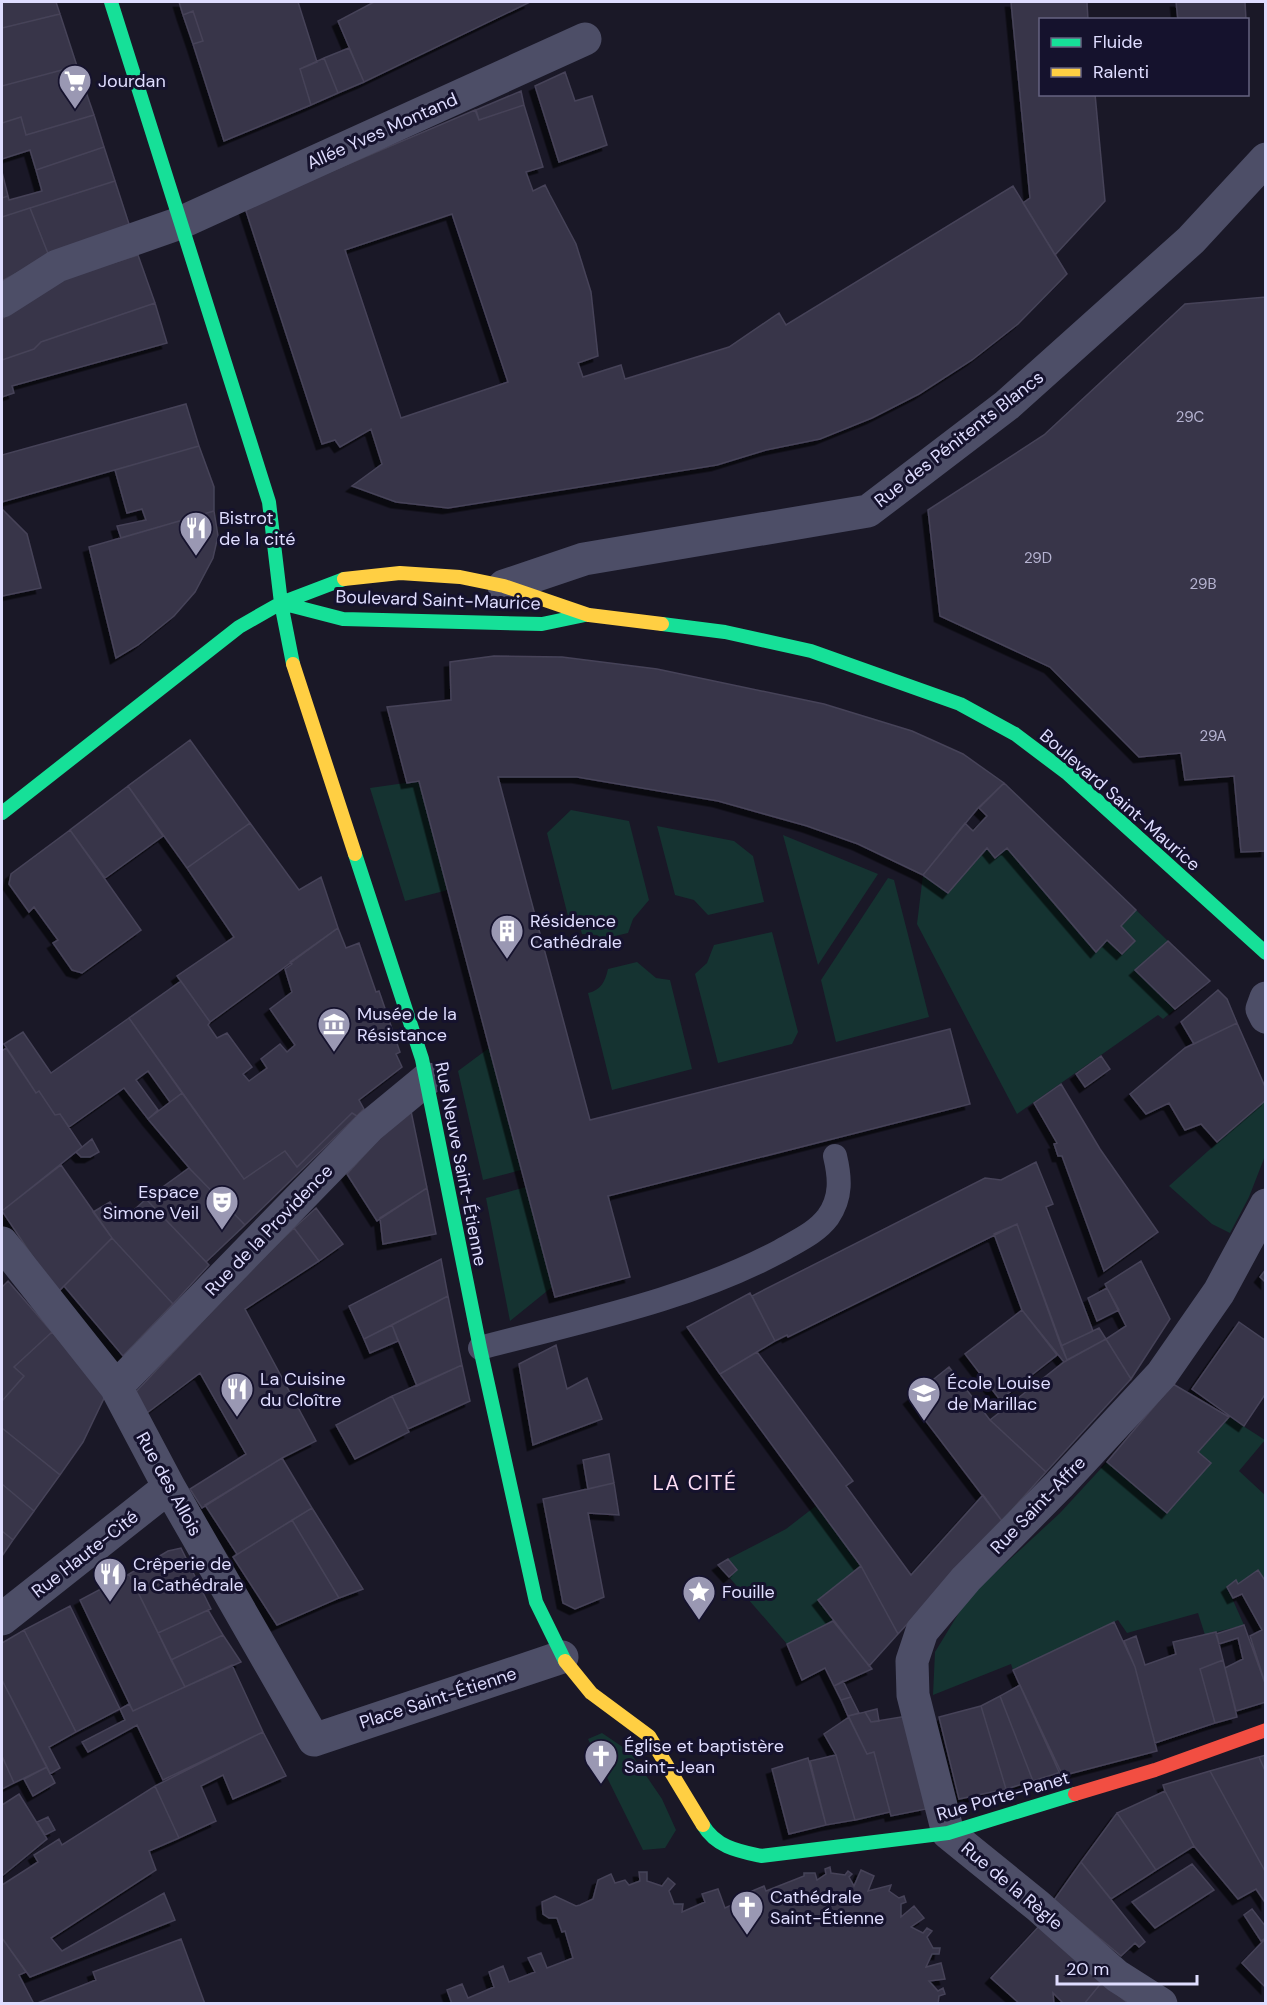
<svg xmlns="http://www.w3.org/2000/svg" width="1267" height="2005" viewBox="0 0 1267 2005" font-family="'DM Sans',sans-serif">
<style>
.green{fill:#153331}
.building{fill:#383648;stroke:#464359;stroke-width:1.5;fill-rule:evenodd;filter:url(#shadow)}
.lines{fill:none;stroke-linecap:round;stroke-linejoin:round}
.lane{stroke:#4d4e67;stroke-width:24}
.street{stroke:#4d4e67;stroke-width:33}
.fast{stroke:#16e098;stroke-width:14}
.slow{stroke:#ffcf43;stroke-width:14}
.jam{stroke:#f24e42;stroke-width:14}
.labels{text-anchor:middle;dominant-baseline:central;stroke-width:6;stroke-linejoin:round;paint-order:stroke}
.number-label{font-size:15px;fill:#b5b3d1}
.poi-label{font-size:18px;fill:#dfddff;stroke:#15122d;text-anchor:start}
.street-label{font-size:18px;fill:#dfddff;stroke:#15122d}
.quarter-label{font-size:21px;letter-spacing:1.5px;fill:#ffdff5;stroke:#15122d}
</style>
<defs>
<filter id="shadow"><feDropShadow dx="-5.5" dy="5.5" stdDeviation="0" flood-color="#0009"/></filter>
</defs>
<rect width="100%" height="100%" fill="#1a1827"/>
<path class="green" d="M419 781 448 890 405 901 370 788Z
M571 810 629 821 649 900 633 919 628 933 602 939 597 935 582 934 580 927 571 928 547 833Z
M657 826 734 841 753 856 764 902 708 915 694 900 675 895Z
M783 835 878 874 818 965Z
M987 848H1007L1096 952 1107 940 1122 954 1134 941 1121 926 1136 910 1168 941 1135 970 1175 1009 1163 1019 1158 1015 1017 1114 917 924 923 875 948 893Z
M888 878 894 880 929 1017 836 1042 821 980Z
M772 932 798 1032 792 1044 718 1063 695 974 707 963 714 945Z
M637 962 656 978 670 980 692 1069 612 1090 588 993C601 990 605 982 608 969Z
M489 1048 521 1170 483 1180 458 1071Z
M1265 1100V1156L1249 1197 1230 1233 1212 1224 1169 1186Z
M526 1187 552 1287 510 1321 486 1198Z
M1229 1417 1265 1440 1239 1471 1266 1496 1265 1582 1258 1570 1238 1584 1236 1580 1227 1587 1244 1625 1205 1635 1198 1613 1127 1633 1118 1620 1013 1670 1011 1664 933 1695 935 1652 968 1598 1060 1513 1107 1462 1167 1512 1211 1463 1198 1452Z
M817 1505 861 1566 818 1600 833 1621 787 1644 729 1577 737 1570 728 1559 786 1529Z
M602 1733 630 1752 662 1799 676 1830 665 1848 643 1850 588 1739Z"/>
<path class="building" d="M2 2H56L60 14 2 28Z
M179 2H298L317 62 300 69 311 105 224 141 193 44 203 41 193 11 183 15Z
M374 2H530L364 82 338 21Z
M1011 2H1087L1088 20H1040V94H1095L1105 201 1055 255 1023 203 1030 198Z
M1176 2H1245L1246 20H1178Z
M193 11 203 41 193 44 183 15Z
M60 14 77 66 2 86V28Z
M349 48 364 82 338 93 324 58Z
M324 58 338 93 311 105 300 69Z
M77 66 94 115 26 135 21 117 2 123V86Z
M565 72 575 101 592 96 607 145 559 162 535 86Z
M521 91 524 105 479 120 476 110Z
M524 105 543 167 526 172 533 191 545 185 550 195 576 244 591 292 598 356 578 363 583 377 621 365 625 379 729 347 779 313 786 325 1013 186 1067 274 1018 324 972 360 919 394 872 418 820 439 766 450 717 465 448 508 396 502 352 486 382 464 371 429 340 447 335 440 322 444 245 208 475 110 479 120ZM452 214 508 382 401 418 345 250Z
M94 115 104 147 36 170 30 150 2 159V123L21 117 26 135Z
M104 147 115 181 2 217V198L8 196 9 200 42 191 36 170Z
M2 172 8 196 2 198Z
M115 181 130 227 49 256 30 208Z
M30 208 49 256 2 281V217Z
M138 255 155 303 41 342 34 349 2 360V319L60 279Z
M1266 297V851L1241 852 1234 776 1185 780 1181 753 1139 757 1050 667 940 616 928 510 1044 435 1185 304Z
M155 303 167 343 12 386 14 393 2 397V360L34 349 41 342Z
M186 404 199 446 2 502V455Z
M199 446 214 487V511L121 538 117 526 146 520 142 509 127 513 115 470Z
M2 509 27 534 41 588 2 596Z
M214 511 218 536 213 558 195 592 174 616 138 645 116 658 89 547Z
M494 656 562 657 657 669 824 704 912 731 963 754 1004 783 978 808 923 875 858 844 807 826 718 801 577 777H498L590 1120 950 1029 970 1104 608 1196 630 1277 555 1297 419 781 407 783 387 707 451 700 450 662Z
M190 740 250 823 187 868 128 786Z
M1004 783 1136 910 1121 926 1135 941 1122 954 1107 940 1096 952 1007 848 995 858 987 848 948 893 923 875 965 823 973 831 987 816 979 808Z
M128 786 163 836 105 878 70 830Z
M250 823 299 890 321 877 338 928 210 1022 177 976 234 937 187 868Z
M70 830 141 930 82 973 72 970 53 943 58 940 34 907 29 912 9 884 11 874Z
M338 928 346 948 359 943 376 992 379 991 400 1052 396 1054 402 1067 359 1100 364 1109 357 1116 352 1113 297 1167 285 1151 244 1179 129 1018 181 981 210 1022 208 1025 217 1038 227 1033 252 1067 243 1074 249 1081 267 1068 261 1059 280 1044 287 1052 295 1045 270 1009 292 992 285 969 292 964 290 962Z
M1168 941 1210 981 1175 1009 1135 970Z
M1218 990 1227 999 1237 1023 1194 1044 1181 1022Z
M129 1018 182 1093 170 1102 148 1071 136 1080 158 1110 148 1119 124 1088 69 1127 60 1114 55 1115 39 1091 36 1093 4 1044 23 1032 51 1073Z
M1237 1023 1266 1089V1100L1217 1142 1201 1124 1185 1130 1169 1103 1146 1114 1130 1094 1185 1048Z
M6 1048 36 1093 39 1091 55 1115 60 1114 82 1147 2 1211V1051Z
M1101 1056 1110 1069 1085 1087 1076 1074Z
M1061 1084 1100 1149 1158 1232 1104 1271 1062 1156H1058L1054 1144 1057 1143 1034 1103Z
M182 1093 244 1179 285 1151 297 1167 352 1113 357 1116 245 1225 191 1170 148 1119Z
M404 1111H411L427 1188 377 1221 347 1174Z
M92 1139 99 1152 90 1157H81L76 1152Z
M1036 1162 1053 1204 1046 1207 1093 1331 1061 1346 1017 1224 788 1337 787 1335 775 1341 752 1296 985 1178 1001 1180Z
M61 1165 112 1238 57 1293 2 1211Z
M189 1168 245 1225 206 1262 146 1199Z
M427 1188 436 1234 383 1244 380 1218Z
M146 1199 209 1265 173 1304 112 1238 93 1212 110 1202 123 1220Z
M316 1208 343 1244 319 1261 294 1228Z
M1017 1224 1067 1360 1064 1362 1022 1310 994 1234Z
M294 1228 319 1261 245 1309 316 1441 282 1458 202 1508 190 1489 246 1454 200 1373 143 1416 131 1397 261 1259Z
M112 1238 173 1304 123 1356 64 1286Z
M441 1259 448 1296 364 1339 349 1306Z
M1141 1261 1170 1319 1131 1379 1106 1339 1126 1326 1105 1284Z
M1266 1269V1283L1260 1277Z
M8 1281 52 1332 14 1367 24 1376 2 1401V1287Z
M1107 1288 1119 1310 1097 1321 1088 1298Z
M750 1293 775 1341 720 1374 687 1327Z
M448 1296 462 1365 417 1386 392 1325Z
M1022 1310 1057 1355 1000 1400 965 1354Z
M1239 1322 1266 1341V1393L1244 1426 1192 1389Z
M392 1325 398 1341 370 1353 364 1339Z
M1099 1328 1106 1339 1067 1360 1061 1346Z
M52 1332 106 1394 83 1442 60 1475 2 1428V1401L24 1376 14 1367Z
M1106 1339 1131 1379 1046 1472 990 1420 1064 1362Z
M556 1345 567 1389 587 1378 602 1419 533 1445 519 1364Z
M757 1352 853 1481 846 1486 911 1575 983 1495 1002 1521 898 1634 861 1566 720 1374Z
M462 1365 470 1401 408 1429 392 1396Z
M949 1367 990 1420 1046 1472 1002 1521 909 1399Z
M1173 1384 1229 1417 1198 1452 1211 1463 1167 1513 1107 1462Z
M392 1396 409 1432 355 1459 336 1425Z
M2 1428 60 1475 34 1511 2 1484Z
M609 1454 614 1483 588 1489 583 1460Z
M282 1458 312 1508 233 1557 237 1554 205 1505Z
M614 1483 619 1515 588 1513 604 1597 575 1609 563 1603 543 1499Z
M2 1484 34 1511 13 1540 2 1531Z
M312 1508 363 1589 339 1598 292 1520Z
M292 1520 339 1598 277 1625 233 1557Z
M2 1531 13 1540 2 1556Z
M181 1548 211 1609 158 1633 129 1574 168 1551Z
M728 1559 737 1570 729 1577 718 1565Z
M861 1566 898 1634 869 1666 818 1600Z
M1258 1570 1266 1582V1686L1250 1636 1262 1630 1242 1594 1233 1598 1227 1587 1236 1580 1238 1584Z
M129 1574 185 1687 133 1711 80 1600Z
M70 1606 120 1709 76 1732 24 1630Z
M208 1610 223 1635 171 1660 158 1633Z
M833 1621 872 1669 834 1686 825 1668 802 1680 787 1644Z
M1114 1622 1135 1667 1157 1751 1061 1776 1013 1670Z
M1244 1625 1266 1686V1702L1236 1711 1225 1668 1243 1659 1238 1638 1219 1644 1216 1634Z
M24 1630 76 1732 49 1747 60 1768 50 1774 2 1680V1643Z
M1216 1632 1223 1660 1200 1669 1215 1723 1155 1743 1135 1667 1124 1641 1136 1636 1145 1665 1176 1654 1173 1642Z
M223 1635 241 1662 185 1687 171 1660Z
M1223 1660 1237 1717 1215 1723 1200 1669Z
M232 1665 263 1732 163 1780 137 1725 88 1752 82 1742 125 1720 120 1709 129 1704 133 1711Z
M2 1680 47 1767 14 1783 2 1756Z
M843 1681 851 1697 841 1700 834 1686Z
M1020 1685 1061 1772 1033 1781 1000 1696Z
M1000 1696 1033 1781 1006 1789 981 1706Z
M851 1697 859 1713 848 1716 841 1700Z
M981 1706 1006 1789 959 1799 939 1717Z
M877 1709 879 1721 871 1722 865 1712Z
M865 1712 871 1722 907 1716 926 1809 891 1816 874 1752 867 1754 848 1716Z
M849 1717 867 1754 874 1752 890 1812 855 1820 836 1755 824 1734Z
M263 1732 286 1776 233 1799 223 1775 201 1786 216 1821 179 1838 155 1786Z
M836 1755 855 1820 826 1825 810 1761Z
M1266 1755V1773L1259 1757Z
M2 1756 14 1783 2 1789Z
M1259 1757 1266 1773V1873L1210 1771Z
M808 1758 826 1825 789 1834 772 1769Z
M47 1767 55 1783 33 1796 24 1779Z
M1210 1771 1266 1873V1904L1256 1889 1238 1899 1194 1846 1165 1791 1163 1785Z
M155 1786 179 1838 149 1851 156 1870 51 1938 62 1951 164 1893 175 1920 30 1977 2 1938V1885L38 1862 34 1855 59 1839 62 1845Z
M1165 1791 1194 1846 1156 1870 1117 1813Z
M19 1794 47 1839 2 1876V1805Z
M1117 1813 1156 1870 1111 1899 1081 1862Z
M48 1817 55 1830 45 1835 37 1822Z
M1081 1862 1145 1942 1139 1947 1135 1943 1121 1956 1054 1900Z
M1192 1864 1214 1890 1155 1928 1132 1902Z
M830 1867 831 1873 845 1875 848 1871 852 1874 849 1877 854 1886 861 1870 874 1876 868 1891 891 1885 889 1891 899 1898 904 1896 906 1902 901 1904V1917L914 1906 924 1918 911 1927 923 1933 927 1928 932 1931 927 1937 933 1948H940L939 1954H932L926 1967 941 1963 945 1979 929 1981 938 1991 943 1988 945 1994 939 1996 938 2004H452L447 1990 462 1984 468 1998 494 1987 489 1972 503 1966 509 1982 535 1972 528 1958 541 1953 547 1968 573 1958 565 1931 562 1932 557 1918H549L543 1914 542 1902 555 1896 576 1906 580 1905 593 1899 598 1880 611 1874 615 1883 625 1880 629 1885 640 1881 639 1872H647V1881L662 1886 668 1878 675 1884 669 1891 674 1904H683L682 1912 705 1902 702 1894 718 1889 725 1908 752 1896 750 1892 764 1886 766 1891 804 1876V1873H815L817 1880 826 1874 825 1869Z
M1252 1909 1266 1927V1938L1261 1941 1244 1915Z
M1041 1924 1102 1982 1084 2004H1064L1053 1993 1054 2004H1020L991 1978Z
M2 1938 26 1972 19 1975 34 2004H2Z
M1266 1938V1988L1242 1963Z
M181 1939 205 2004H35L96 1980 93 1972Z
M1102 1982 1129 2004H1084Z"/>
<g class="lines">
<path class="lane" d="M480 1348C581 1321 686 1301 780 1251 797 1241 816 1233 828 1217 842 1197 840 1177 835 1156"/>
<path class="street" d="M2 301 57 266 180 223 585 39
M504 586 584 559 868 511 1007 405 1191 240 1266 159
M1266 998 1262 1009 1266 1017
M2 1243 116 1387 169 1487 314 1740 562 1657
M116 1387 370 1126 427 1079
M2 1619 169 1487
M1161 2004 1117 1976 1038 1906 948 1833 913 1695 912 1661 922 1631 966 1579 1059 1485 1162 1374 1219 1292 1266 1205"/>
<path class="fast" d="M111 2 269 502 281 603 293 664
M281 603 343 619 542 624 585 615
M662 624 725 632 811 651 960 704 1015 734 1068 774 1266 953
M2 813 239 627 281 603 344 579
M355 854 422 1059 480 1348 536 1602 565 1661
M703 1825C716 1847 738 1851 761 1856L948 1833 1075 1794"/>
<path class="slow" d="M344 579 400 573 460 577 504 586 589 615 662 624
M293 664 355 854
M565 1661 591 1693 649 1736 703 1825"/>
<path class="jam" d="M1075 1794 1155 1770 1266 1730"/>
</g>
<defs>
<g id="supermarket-pin" transform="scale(1.725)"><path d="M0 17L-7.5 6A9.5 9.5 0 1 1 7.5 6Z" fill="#9a98b3" stroke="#15122d"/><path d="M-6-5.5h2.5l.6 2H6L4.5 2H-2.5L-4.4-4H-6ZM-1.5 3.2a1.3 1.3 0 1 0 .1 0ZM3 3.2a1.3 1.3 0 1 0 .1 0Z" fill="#fff"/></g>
<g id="restaurant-pin" transform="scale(1.725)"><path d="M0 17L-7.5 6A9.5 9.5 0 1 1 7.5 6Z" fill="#9a98b3" stroke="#15122d"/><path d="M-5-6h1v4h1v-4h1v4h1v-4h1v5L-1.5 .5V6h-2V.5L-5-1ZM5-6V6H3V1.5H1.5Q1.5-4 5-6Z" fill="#fff"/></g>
<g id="building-pin" transform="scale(1.725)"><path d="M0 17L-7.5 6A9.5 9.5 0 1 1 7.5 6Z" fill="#9a98b3" stroke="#15122d"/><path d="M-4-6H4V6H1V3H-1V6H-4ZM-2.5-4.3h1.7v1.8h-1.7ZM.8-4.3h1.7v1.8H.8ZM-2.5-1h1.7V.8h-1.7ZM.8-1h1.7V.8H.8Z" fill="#fff"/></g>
<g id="museum-pin" transform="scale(1.725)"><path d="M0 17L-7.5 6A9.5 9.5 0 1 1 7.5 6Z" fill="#9a98b3" stroke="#15122d"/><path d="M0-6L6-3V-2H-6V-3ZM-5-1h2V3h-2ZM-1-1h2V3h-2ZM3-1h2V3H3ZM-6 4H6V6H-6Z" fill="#fff"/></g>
<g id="theatre-pin" transform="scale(1.725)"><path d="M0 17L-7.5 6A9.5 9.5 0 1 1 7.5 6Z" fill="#9a98b3" stroke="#15122d"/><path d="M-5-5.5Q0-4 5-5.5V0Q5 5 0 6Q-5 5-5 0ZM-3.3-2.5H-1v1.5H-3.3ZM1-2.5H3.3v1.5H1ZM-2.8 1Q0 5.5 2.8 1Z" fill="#fff"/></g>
<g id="school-pin" transform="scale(1.725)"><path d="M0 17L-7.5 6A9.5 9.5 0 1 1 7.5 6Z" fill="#9a98b3" stroke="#15122d"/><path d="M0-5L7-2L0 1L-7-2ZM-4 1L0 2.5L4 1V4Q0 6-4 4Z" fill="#fff"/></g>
<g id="sight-pin" transform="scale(1.725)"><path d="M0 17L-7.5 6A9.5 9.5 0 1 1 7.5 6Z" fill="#9a98b3" stroke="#15122d"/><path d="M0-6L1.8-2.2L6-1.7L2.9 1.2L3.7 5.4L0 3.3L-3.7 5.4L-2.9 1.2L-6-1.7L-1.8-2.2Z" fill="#fff"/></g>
<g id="church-pin" transform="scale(1.725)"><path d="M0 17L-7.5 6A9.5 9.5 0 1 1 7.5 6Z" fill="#9a98b3" stroke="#15122d"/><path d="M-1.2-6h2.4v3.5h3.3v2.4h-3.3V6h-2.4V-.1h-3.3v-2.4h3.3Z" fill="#fff"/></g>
</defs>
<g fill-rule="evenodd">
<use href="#supermarket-pin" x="75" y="81"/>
<use href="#restaurant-pin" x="196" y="528"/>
<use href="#building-pin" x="507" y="931"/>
<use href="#museum-pin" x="334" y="1024"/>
<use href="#theatre-pin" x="222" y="1202"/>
<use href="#restaurant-pin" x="237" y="1389"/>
<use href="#school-pin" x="924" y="1393"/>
<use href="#restaurant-pin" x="110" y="1574"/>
<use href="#sight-pin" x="699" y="1592"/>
<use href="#church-pin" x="601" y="1756"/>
<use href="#church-pin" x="747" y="1907"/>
</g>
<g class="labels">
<g class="number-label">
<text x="1190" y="417">29C</text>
<text x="1038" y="558">29D</text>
<text x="1203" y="584">29B</text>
<text x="1213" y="736">29A</text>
</g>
<g class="poi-label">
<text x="98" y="81">Jourdan</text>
<text x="219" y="518">Bistrot<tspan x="219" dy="21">de la cité</tspan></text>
<text x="530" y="921">Résidence<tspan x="530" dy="21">Cathédrale</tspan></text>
<text x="357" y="1014">Musée de la<tspan x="357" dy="21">Résistance</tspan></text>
<text x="199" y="1192" text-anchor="end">Espace<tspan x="199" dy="21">Simone Veil</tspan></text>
<text x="260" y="1379">La Cuisine<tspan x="260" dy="21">du Cloître</tspan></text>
<text x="947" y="1383">École Louise<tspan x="947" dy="21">de Marillac</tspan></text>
<text x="133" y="1564">Crêperie de<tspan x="133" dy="21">la Cathédrale</tspan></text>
<text x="722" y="1592">Fouille</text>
<text x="624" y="1746">Église et baptistère<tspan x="624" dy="21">Saint-Jean</tspan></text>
<text x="770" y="1897">Cathédrale<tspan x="770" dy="21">Saint-Étienne</tspan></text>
</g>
<g class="street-label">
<text transform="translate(382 131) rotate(-24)">Allée Yves Montand</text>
<text transform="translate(959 439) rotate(-38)">Rue des Pénitents Blancs</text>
<text transform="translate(438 600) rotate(2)">Boulevard Saint-Maurice</text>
<text transform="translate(1120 800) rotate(41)">Boulevard Saint-Maurice</text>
<text transform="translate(461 1164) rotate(79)">Rue Neuve Saint-Étienne</text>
<text transform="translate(269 1230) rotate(-46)">Rue de la Providence</text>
<text transform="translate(169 1484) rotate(61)">Rue des Allois</text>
<text transform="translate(1038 1505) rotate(-46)">Rue Saint-Affre</text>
<text transform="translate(85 1554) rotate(-38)">Rue Haute-Cité</text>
<text transform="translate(438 1698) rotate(-18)">Place Saint-Étienne</text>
<text transform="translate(1003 1796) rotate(-16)">Rue Porte-Panet</text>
<text transform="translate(1012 1886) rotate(40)">Rue de la Règle</text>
</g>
<g class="quarter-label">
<text x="695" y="1483">LA CITÉ</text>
</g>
</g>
<rect width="1267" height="2005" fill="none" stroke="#dfddff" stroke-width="6"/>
<rect x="1039" y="18" width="210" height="78" fill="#15122d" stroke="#666381" stroke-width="1.5"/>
<rect x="1051" y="38" width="30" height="9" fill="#16e098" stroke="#666381" stroke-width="1.5"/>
<text x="1093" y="48" font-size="18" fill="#dfddff">Fluide</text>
<rect x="1051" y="68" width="30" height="9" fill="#ffcf43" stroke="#666381" stroke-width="1.5"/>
<text x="1093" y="78" font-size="18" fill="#dfddff">Ralenti</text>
<path d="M1057 1975v9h140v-9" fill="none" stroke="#dfddff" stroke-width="3"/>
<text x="1066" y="1975" font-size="18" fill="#dfddff" stroke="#15122d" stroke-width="4.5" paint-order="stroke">20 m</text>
</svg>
